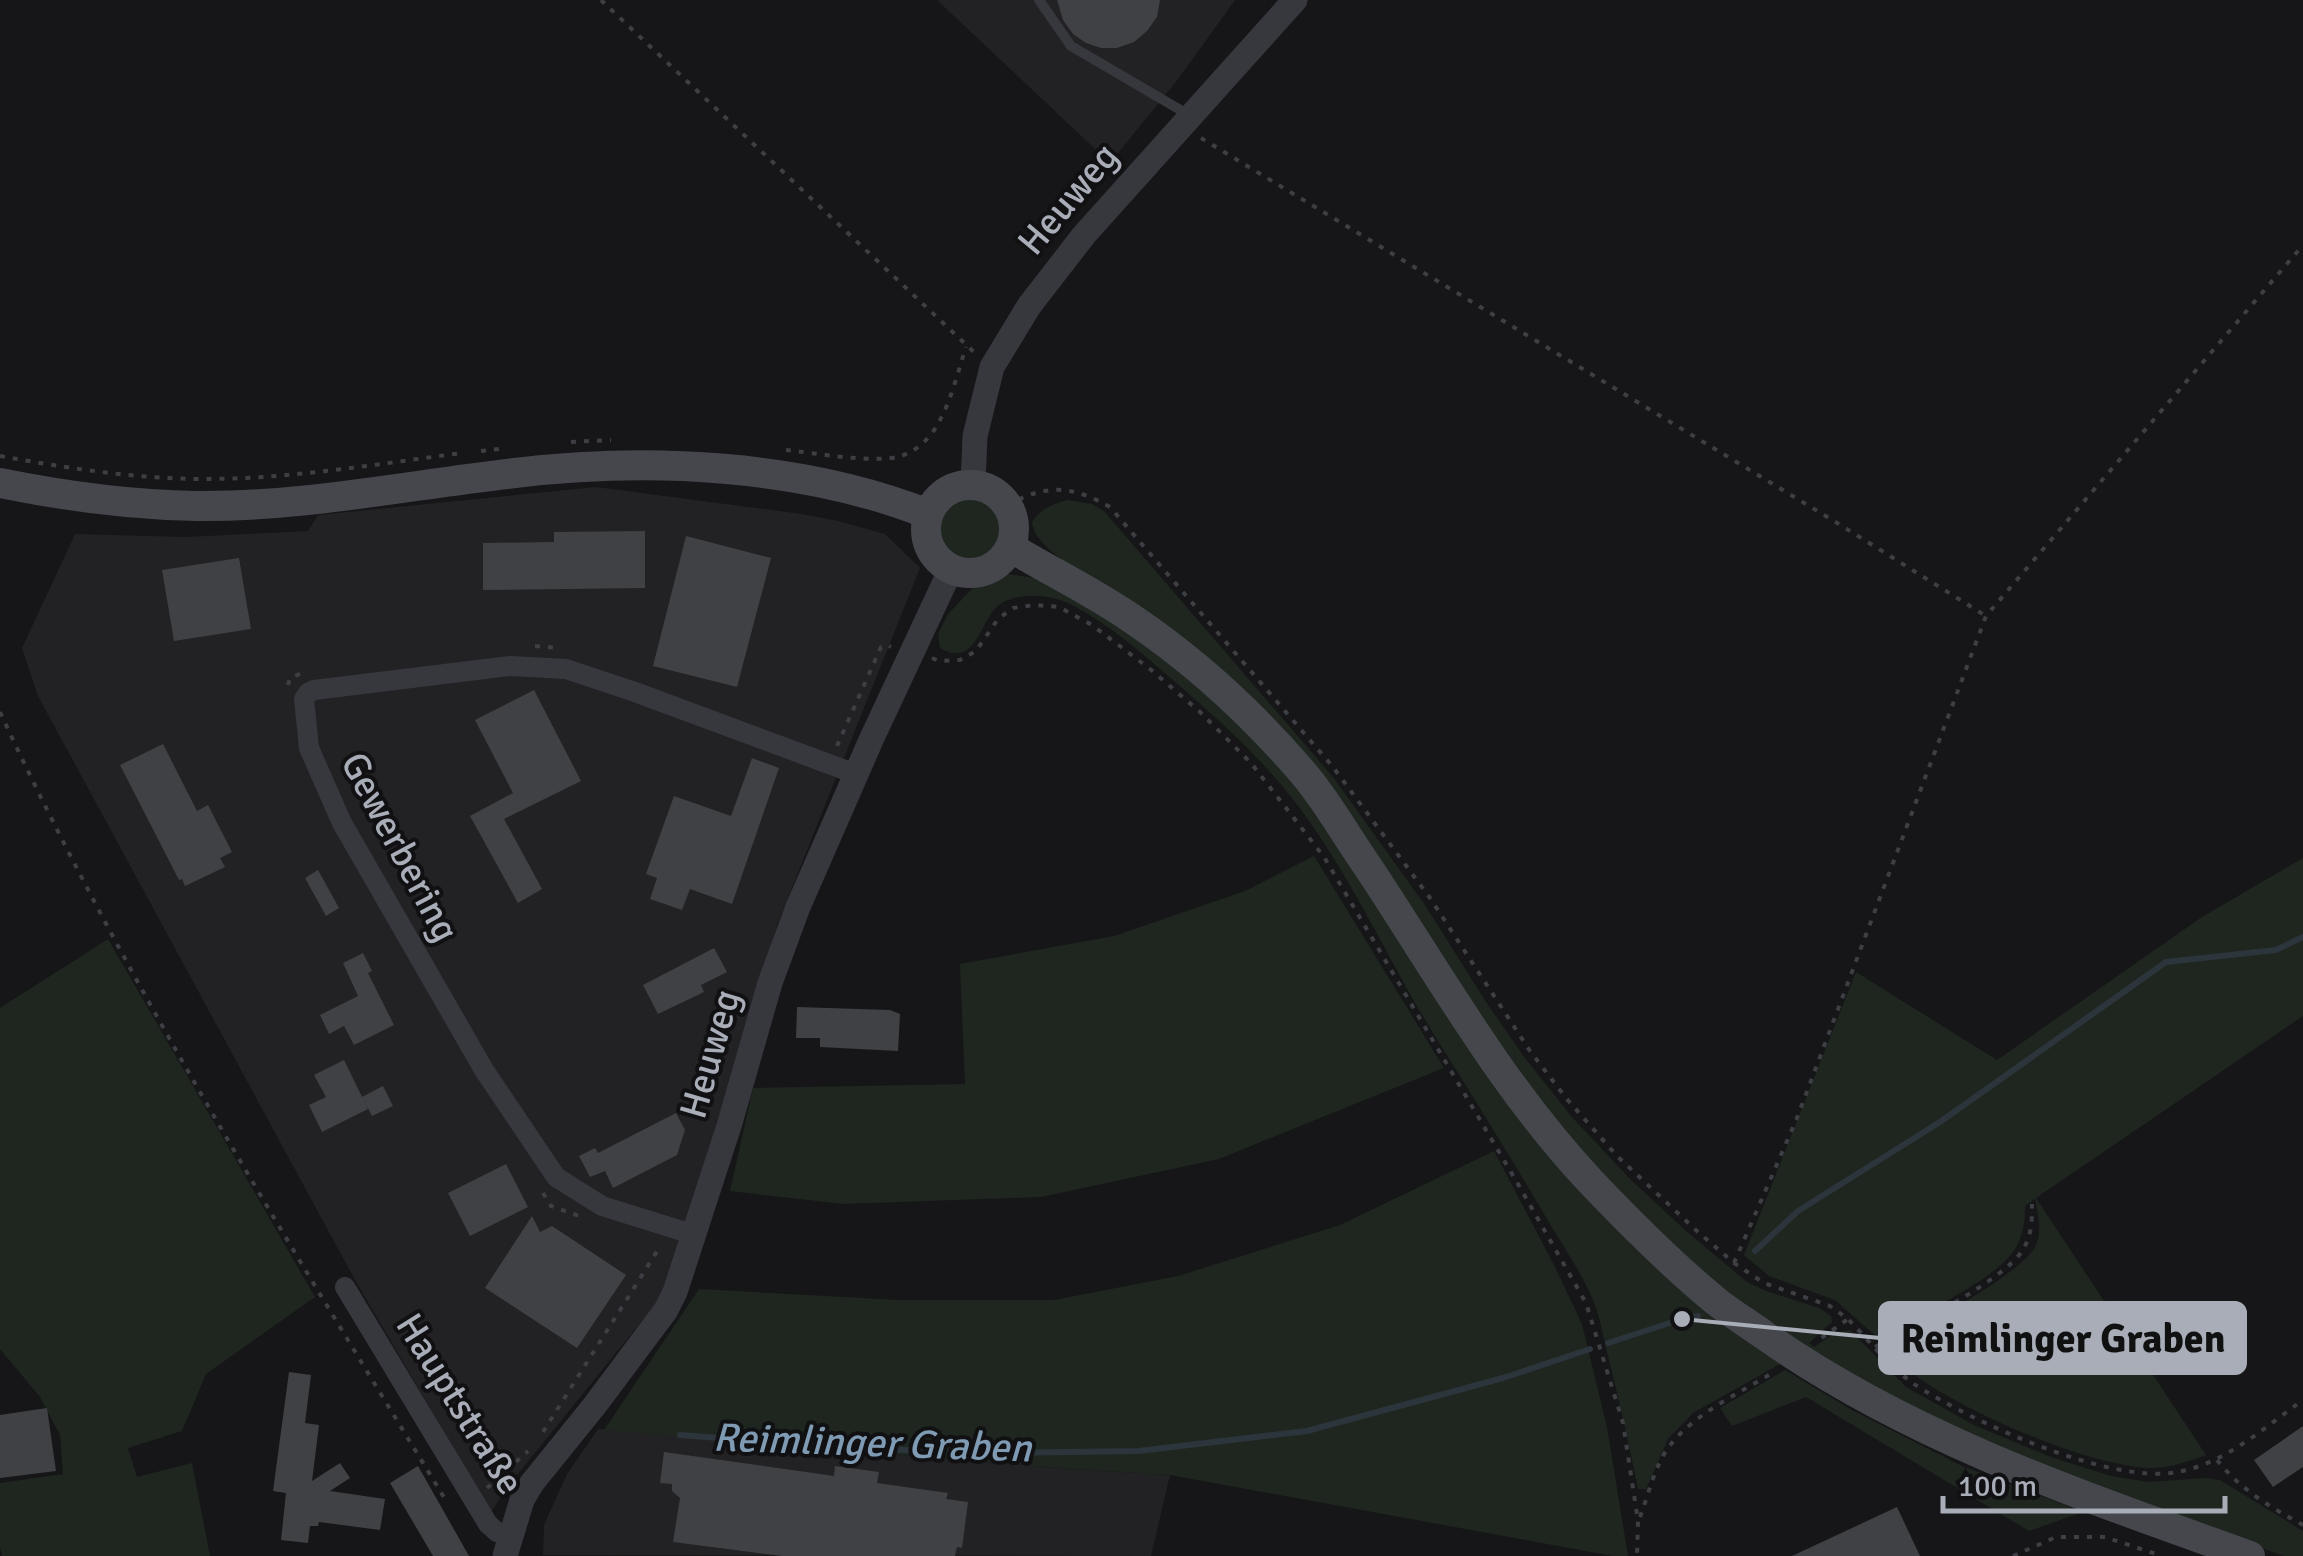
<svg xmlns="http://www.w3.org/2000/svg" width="2303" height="1556" viewBox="0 0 2303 1556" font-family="Signika,sans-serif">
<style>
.built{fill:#222225}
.green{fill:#1e261f}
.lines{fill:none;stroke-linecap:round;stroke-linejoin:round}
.stream{stroke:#2c353c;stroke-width:6}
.building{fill:#404145}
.path{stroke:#3d3f44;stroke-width:4;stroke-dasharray:5 8;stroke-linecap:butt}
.service{stroke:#37383d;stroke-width:10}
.minor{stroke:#37383d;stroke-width:20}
.tertiary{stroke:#37383d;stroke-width:25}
.secondary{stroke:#45474d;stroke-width:30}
.labels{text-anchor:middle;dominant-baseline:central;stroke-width:8;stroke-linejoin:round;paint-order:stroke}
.street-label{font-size:38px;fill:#a8adb8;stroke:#111113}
.water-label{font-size:40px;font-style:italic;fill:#7f9bb3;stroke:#111113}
.leader{fill:none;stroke:#a8adb8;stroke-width:4}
.callout-dot{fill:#a8adb8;stroke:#111113;stroke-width:4}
.callout{fill:#a8adb8;stroke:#a8adb8;stroke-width:4}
.callout-label{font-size:40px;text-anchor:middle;font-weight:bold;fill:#111}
</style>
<rect width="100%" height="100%" fill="#161618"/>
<path class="built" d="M937 0H1235L1179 78 1110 163Z
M596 487 802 514 838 521 885 534 920 568 778 923 667 1290 509 1485 491 1512 355 1280 38 696 22 648 75 534 186 537 308 531 318 515Z
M598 1429 1057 1468 1170 1475 1151 1556 543 1555 544 1525 567 1474Z"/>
<path class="green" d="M936 528a32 32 0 1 1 64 0a32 32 0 1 1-64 0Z
M1068 500 1092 504 1104 511 1333 777 1425 905 1488 1005 1525 1058 1572 1117 1630 1179 1685 1230 1747 1282 1766 1291 1819 1308 1831 1316 1832 1322 1809 1343 1814 1347 1835 1333 1850 1330 1906 1387 1974 1425 2051 1457 2111 1476 2149 1482 2206 1478 2220 1480 2303 1531V1556H2284L2095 1490 1966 1437 1802 1348 1708 1279 1655 1230 1563 1132 1508 1060 1385 872 1107 587C1085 573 1035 550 1032 522 1041 508 1053 504 1068 500Z
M1000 573 1042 579 1135 634 1251 733 1307 800 1487 1068 1787 1360 1693 1413 1668 1439 1646 1489H1638C1629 1444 1619 1400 1608 1356 1603 1337 1600 1315 1592 1298 1580 1270 1562 1245 1547 1219 1511 1158 1474 1098 1436 1038 1387 959 1350 872 1292 798 1257 754 1216 717 1174 681 1142 653 1109 624 1070 604 1049 594 1009 590 993 611 979 630 972 667 940 648L938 634 948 614 982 578Z
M1314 856 1444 1068 1219 1159 1041 1197 844 1204 730 1191 753 1088 965 1084 960 964 1114 936 1245 891Z
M2303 858V1016L2036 1198 2206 1455C2187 1462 2167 1469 2147 1468 2084 1464 1971 1414 1920 1379 1908 1370 1897 1357 1887 1347 1917 1329 2024 1273 2036 1245 2042 1231 2038 1214 2035 1199L2025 1206C2025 1225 2022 1243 2008 1258 1981 1287 1914 1317 1878 1338L1835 1300 1769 1276 1744 1255 1856 972 1997 1060 2202 917Z
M108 939 315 1297 206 1374 182 1431 128 1448 137 1477 192 1463 210 1556H2L0 1547V1483L63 1474 60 1435 40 1397 0 1349V1008Z
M1494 1151 1555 1267 1582 1324 1607 1427 1628 1556H1613L1170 1475 1058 1468 604 1430 699 1289 898 1300H1054L1178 1276 1340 1225Z
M1785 1370 1852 1410 1962 1466 2083 1512 2029 1531 1806 1397 1732 1426 1720 1408Z"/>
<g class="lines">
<path class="stream" d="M1755 1251 1798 1211 1940 1122 2166 962 2276 950 2303 937
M1608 1343 1682 1319 1698 1316
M680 1435 847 1448 989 1453 1138 1451 1307 1431 1503 1378 1590 1349"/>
</g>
<path class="building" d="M1057 0H1160L1157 17 1147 31 1134 42 1117 48H1101L1086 43 1073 34 1063 20Z
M645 531V588L483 590V543L554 542V532Z
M686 536 771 558 737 687 653 666Z
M239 558 251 629 174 641 162 570Z
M534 690 581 781 504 819 542 889 518 903 470 816 513 793 475 720Z
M163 744 197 811 208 805 232 852 220 858 225 867 185 886 182 879 179 880 120 765Z
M752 758 779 768 732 904 690 889 682 910 650 899 657 878 646 874 674 796 731 816Z
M318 870 339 908 326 916 305 878Z
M714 948 727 972 701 985 704 992 658 1014 643 985Z
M363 953 372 971 368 973 394 1025 354 1045 344 1026 329 1034 320 1015 358 996 343 963Z
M797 1007 890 1010 900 1014 898 1051 820 1047V1038H796Z
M344 1060 368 1109 322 1132 309 1105 326 1097 314 1075Z
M383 1086 393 1106 372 1116 362 1097Z
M676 1113 685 1130 677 1155 613 1188 605 1171 590 1177 579 1156 595 1148 598 1153Z
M506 1164 528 1207 470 1236 448 1193Z
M532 1216 540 1232 552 1226 626 1275 577 1348 485 1288Z
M289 1372 311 1375 305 1423 319 1425 312 1481 340 1463 350 1478 330 1491 385 1499 380 1530 319 1522 318 1526H310L308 1543 281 1540 286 1493 273 1491Z
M47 1408 56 1471 0 1478V1415Z
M2303 1426V1467L2273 1487 2254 1460Z
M664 1452 834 1476 835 1466 879 1472 877 1483 948 1493 946 1499 968 1502 962 1548 957 1547 955 1556H782L673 1542 680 1498 672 1491V1484L660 1483Z
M418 1466 469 1556H433L390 1483Z
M1897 1507 1920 1556H1792Z"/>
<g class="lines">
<path class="path" d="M601 0 977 355
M1201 138 1834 521 1986 616
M571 442 611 440
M786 450C816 453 874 464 901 456 919 450 932 436 940 420 952 398 958 371 966 347
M481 451 507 448
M0 456C67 468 136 479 204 479 291 479 377 464 462 453
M1007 505C1047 484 1071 485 1110 507L1333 767 1430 898 1530 1051 1566 1098 1617 1156 1698 1232 1734 1263 1764 1283 1830 1306 1848 1319 1816 1342
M535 646 560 648
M932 658 939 661 960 660 976 651 998 619 1013 608 1035 605 1059 607 1092 625 1150 669 1199 711 1251 763 1324 857 1518 1184 1586 1303 1623 1423 1638 1521 1637 1556
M288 685 290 678 302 673
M0 712C126 984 289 1243 445 1499L449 1500
M837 746 881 647 887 645 891 647
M543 1193 551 1206 579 1216
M1734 1263 1797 1118 1986 616 2303 245
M1849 1320C1869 1341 1890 1367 1914 1384 1972 1422 2110 1485 2178 1472 2226 1463 2265 1427 2303 1400
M1875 1347C1910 1327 2003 1281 2022 1251 2032 1236 2032 1221 2032 1204
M543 1432 661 1245
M2217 1460C2241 1490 2270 1507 2303 1525
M487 1488 528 1451
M1640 1517C1649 1493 1655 1464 1671 1444 1697 1412 1740 1393 1774 1372
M2013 1556 2056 1537H2105L2162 1556"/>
<path class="service" d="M1039 0 1071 46 1189 115"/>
<path class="minor" d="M695 1235 602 1206 556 1177 484 1070 342 823 309 748 304 699 308 693 314 690 510 666 566 669 635 692 856 774
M345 1287 488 1524 497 1532 509 1537"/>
<path class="tertiary" d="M973 485 975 436 992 367 1029 306 1084 235 1295 0
M505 1556 522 1500 532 1483 595 1405 666 1310 675 1292 729 1126 770 983 798 907 871 740 951 569"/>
<path class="secondary" d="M0 483C64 496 131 505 197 506 303 507 409 485 515 473 648 457 802 464 928 514
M926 529a44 44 0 1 1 88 0a44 44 0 1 1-88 0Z
M1010 547C1050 571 1093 592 1131 618 1192 659 1249 711 1297 766 1324 796 1345 834 1368 867 1439 974 1503 1089 1592 1183 1631 1224 1673 1266 1717 1302 1732 1314 1749 1324 1764 1335 1912 1439 2083 1496 2250 1556"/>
</g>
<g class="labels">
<g class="street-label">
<text transform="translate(1068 199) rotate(-50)">Heuweg</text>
<text transform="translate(400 847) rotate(62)">Gewerbering</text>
<text transform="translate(710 1054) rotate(-74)">Heuweg</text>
<text transform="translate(460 1404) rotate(58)">Hauptstraße</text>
</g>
<g class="water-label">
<text transform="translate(872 1443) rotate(2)">Reimlinger Graben</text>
</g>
</g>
<path class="leader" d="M1682 1319L1880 1338"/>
<circle class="callout-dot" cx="1682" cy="1319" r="10"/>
<rect class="callout" x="1880" y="1303" width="365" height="70" rx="10"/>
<g class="callout-label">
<text x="2063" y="1352">Reimlinger Graben</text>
</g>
<path d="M1943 1496v15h282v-15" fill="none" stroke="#a8adb8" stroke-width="5"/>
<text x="1958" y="1496" font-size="30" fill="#a8adb8" stroke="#111113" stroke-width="8" paint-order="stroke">100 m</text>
</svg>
